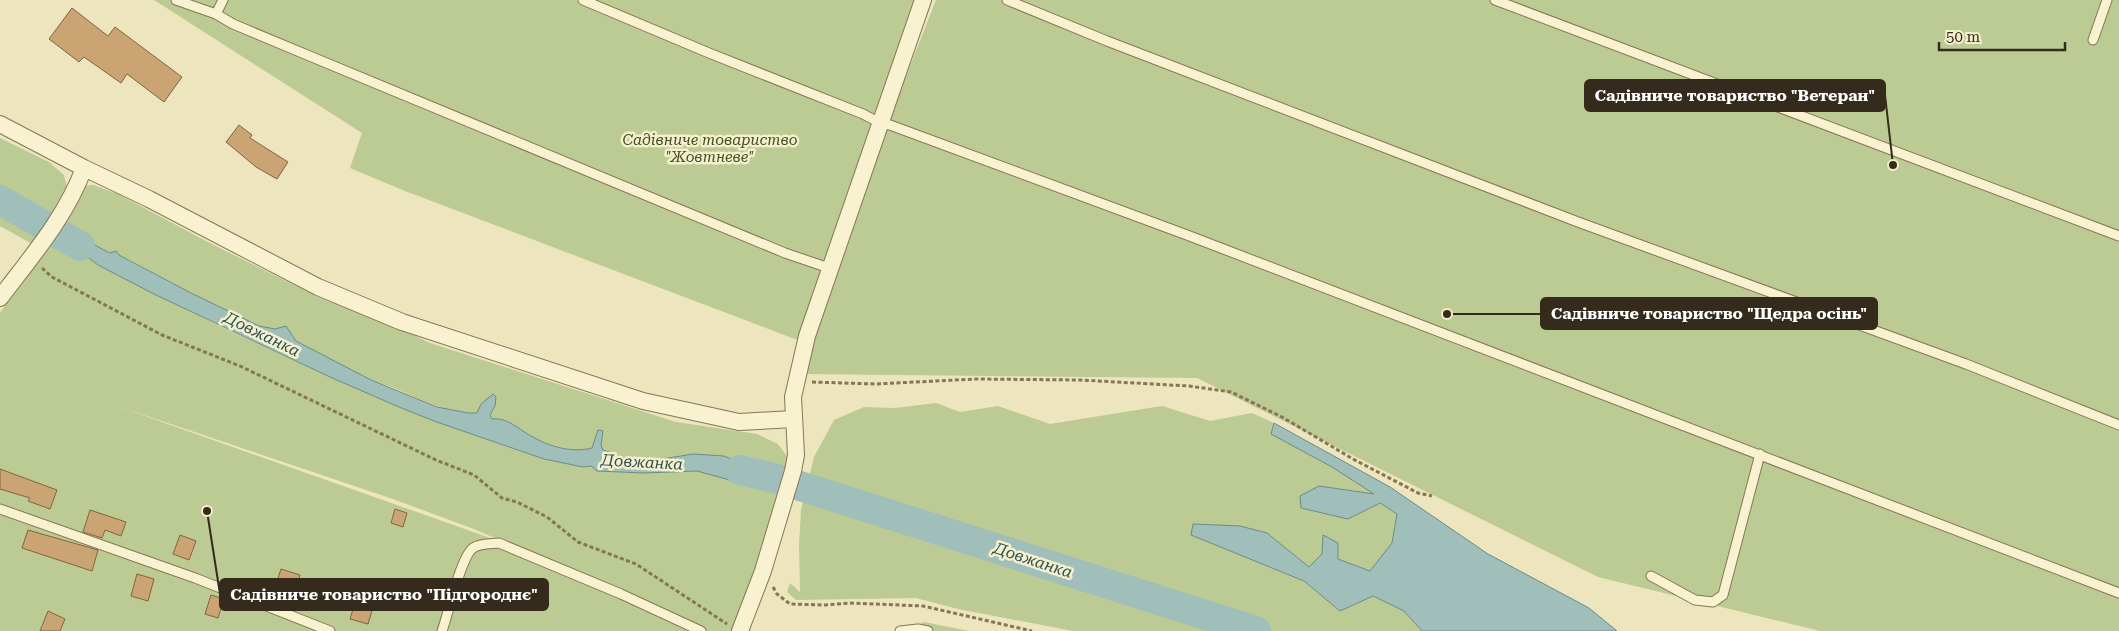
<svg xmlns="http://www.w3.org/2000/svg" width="2119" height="631" viewBox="0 0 2119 631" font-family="'Roboto Serif',serif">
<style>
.green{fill:#bcca93;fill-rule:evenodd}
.water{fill:#a1bfba;stroke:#698c88}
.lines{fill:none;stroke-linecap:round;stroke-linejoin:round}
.river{stroke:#a1bfba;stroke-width:30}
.building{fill:#cba474;stroke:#84633d}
.lane-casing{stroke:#857657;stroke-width:11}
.street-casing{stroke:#857657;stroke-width:18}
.path{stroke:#857657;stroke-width:3;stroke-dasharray:4 2.5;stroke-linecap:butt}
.lane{stroke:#f8f2d1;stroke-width:9}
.street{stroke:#f8f2d1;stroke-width:16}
.labels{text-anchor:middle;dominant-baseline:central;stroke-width:5;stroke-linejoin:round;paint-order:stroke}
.park-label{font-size:15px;font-style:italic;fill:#3f5122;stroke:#f5efcd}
.water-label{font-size:16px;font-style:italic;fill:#2b5154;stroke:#f5efcd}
.leader{fill:none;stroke:#342b1c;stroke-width:2}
.callout-dot{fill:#342b1c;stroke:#f5efcd;stroke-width:2}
.callout{fill:#342b1c;stroke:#342b1c;stroke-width:2}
.callout-label{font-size:16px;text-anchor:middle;font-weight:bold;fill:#fff}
</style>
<rect width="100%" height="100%" fill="#ede5be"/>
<path class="green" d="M154 0H919L800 341 405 191 350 168 362 133Z
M936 0H2119V631H1820L1598 577 1197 378 803 374 818 300Z
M0 138 49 162 64 175 67 188 62 205 34 245 0 226Z
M93 185 118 194 206 241 320 298 377 318 430 343 676 422 757 434 778 444 787 456 785 469 778 479 776 474 749 466 724 456 693 454 650 461 621 458 615 454 603 451 600 445 603 432 598 430 592 448 580 451 556 447 533 438 509 422 492 419 490 415 495 406 482 404 478 413C449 414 427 402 401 391 391 386 380 384 369 379 337 364 306 346 275 329L259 326 191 293 128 259 104 250 60 225 83 186Z
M57 234 98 265 222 327 330 377 434 421 544 459 583 467 591 466 597 471 644 473 697 471 729 479 777 485 786 494 741 627 752 631H0V313L43 248ZM114 405 390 498 474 529 513 546Z
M936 403 960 412 998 406 1050 424 1162 406 1210 421 1252 413 1274 423 1271 434 1332 467 1376 494 1348 519 1379 503 1397 514 1392 543 1370 571 1338 559 1324 535 1322 554 1309 567 1267 533 1191 535 1304 581 1340 611 1372 596 1404 611 1422 631H1073L958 609 916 598 796 600 787 592 790 583 800 592 799 545 801 510 814 457 834 420 864 407 895 408Z
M924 622 969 631H904Z"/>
<path class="water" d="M62 227 104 250 110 253 116 251 119 255 191 293 259 326 275 329 286 326 296 341 371 380 437 407 468 413H477L481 404 493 394 496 397 495 406 490 415 492 419C508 417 519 430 533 437 550 447 573 453 592 448L598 430 603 431 601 445 603 450 615 454 621 458 650 461 693 454 724 456 749 466 781 475 777 485H770L763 489 697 471 644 473 597 471 591 466 583 467 544 459 434 421 399 407 330 377 154 294 98 265 57 234Z
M1274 423 1390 487 1488 554 1589 608 1617 631H1422L1404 611 1373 596 1340 611 1304 581 1191 535 1193 524 1240 526 1267 533 1309 567 1322 554 1323 535 1338 543V559L1370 571 1392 543 1397 514 1380 503 1348 519 1301 508 1300 496 1319 486 1374 494 1332 467 1271 434Z"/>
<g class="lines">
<path class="river" d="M0 200 80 246
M740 470 778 479 1256 631"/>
</g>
<path class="building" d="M72 8 108 36 115 27 182 77 164 102 127 74 121 83 84 57 79 62 49 39Z
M239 125 252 135 250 138 288 162 277 179 256 167 226 142Z
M0 469 57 490 50 509 28 501 30 498 0 489Z
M395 509 407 513 403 527 391 523Z
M90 510 126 522 121 536 105 530 102 538 83 532Z
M28 530 98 550 92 571 22 548Z
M180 535 196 541 189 560 173 554Z
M281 569 300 575 297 585 329 595 325 607 274 590Z
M137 574 154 579 148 601 131 596Z
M211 595 224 599 218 618 205 614Z
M356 599 374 604 368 624 350 619Z
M48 611 65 619 60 631H40Z"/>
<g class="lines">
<g class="lane-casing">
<path id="lane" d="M176 0 216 14 233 24 312 57 785 253 829 268
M583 0 709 53 863 114 880 123 890 125 1187 235 2119 593
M1007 0 1107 41 1578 222 1966 364 2119 425
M1495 0 2119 236
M216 14 223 0
M2093 40 2107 0
M0 509 195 578 330 631
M1651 576 1695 600 1713 602 1723 595 1760 454
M442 631C448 615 461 556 473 548 480 543 491 544 499 543L621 594 701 631
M900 631 918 629 928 631"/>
</g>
<g class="street-casing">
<path id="street" d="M0 124 84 168 149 199 318 287 402 322 643 401 739 422 794 419
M0 298C31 257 66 217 84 168
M740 631 763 571 793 471 796 455 793 397 807 336 923 0"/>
</g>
<path class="path" d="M42 268 52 277 162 335 240 366 436 460 474 475 502 498 517 502 547 517 578 542 636 564 727 624
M812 382 875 384 976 379 1080 380 1189 386 1231 392 1282 417 1353 459 1418 493 1432 496
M773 587 777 594 790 604 825 605 850 603 923 606 1032 631"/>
<use href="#lane" class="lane"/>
<use href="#street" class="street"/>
</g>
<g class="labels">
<g class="park-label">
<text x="710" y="140">Садівниче товариство<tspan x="710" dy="17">"Жовтневе"</tspan></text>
</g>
<g class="water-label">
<text transform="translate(262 334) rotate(26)">Довжанка</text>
<text transform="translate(642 462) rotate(3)">Довжанка</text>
<text transform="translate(1033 560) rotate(18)">Довжанка</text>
</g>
</g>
<path class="leader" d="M1893 165L1885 95M1447 314L1541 314M207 511L220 594"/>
<g class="callout-dot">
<circle cx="1893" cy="165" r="5"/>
<circle cx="1447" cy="314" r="5"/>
<circle cx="207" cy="511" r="5"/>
</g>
<g class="callout">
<rect x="1585" y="80" width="300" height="31" rx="5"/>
<rect x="1541" y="298" width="336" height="31" rx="5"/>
<rect x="220" y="579" width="328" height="31" rx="5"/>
</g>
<g class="callout-label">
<text x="1735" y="101">Садівниче товариство "Ветеран"</text>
<text x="1709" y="319">Садівниче товариство "Щедра осінь"</text>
<text x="384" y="600">Садівниче товариство "Підгороднє"</text>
</g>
<path d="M1939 42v8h126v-8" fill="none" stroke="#342b1c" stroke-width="2.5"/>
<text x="1946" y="42" font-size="15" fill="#342b1c" stroke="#f5efcd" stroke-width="4" paint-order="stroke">50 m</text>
</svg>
